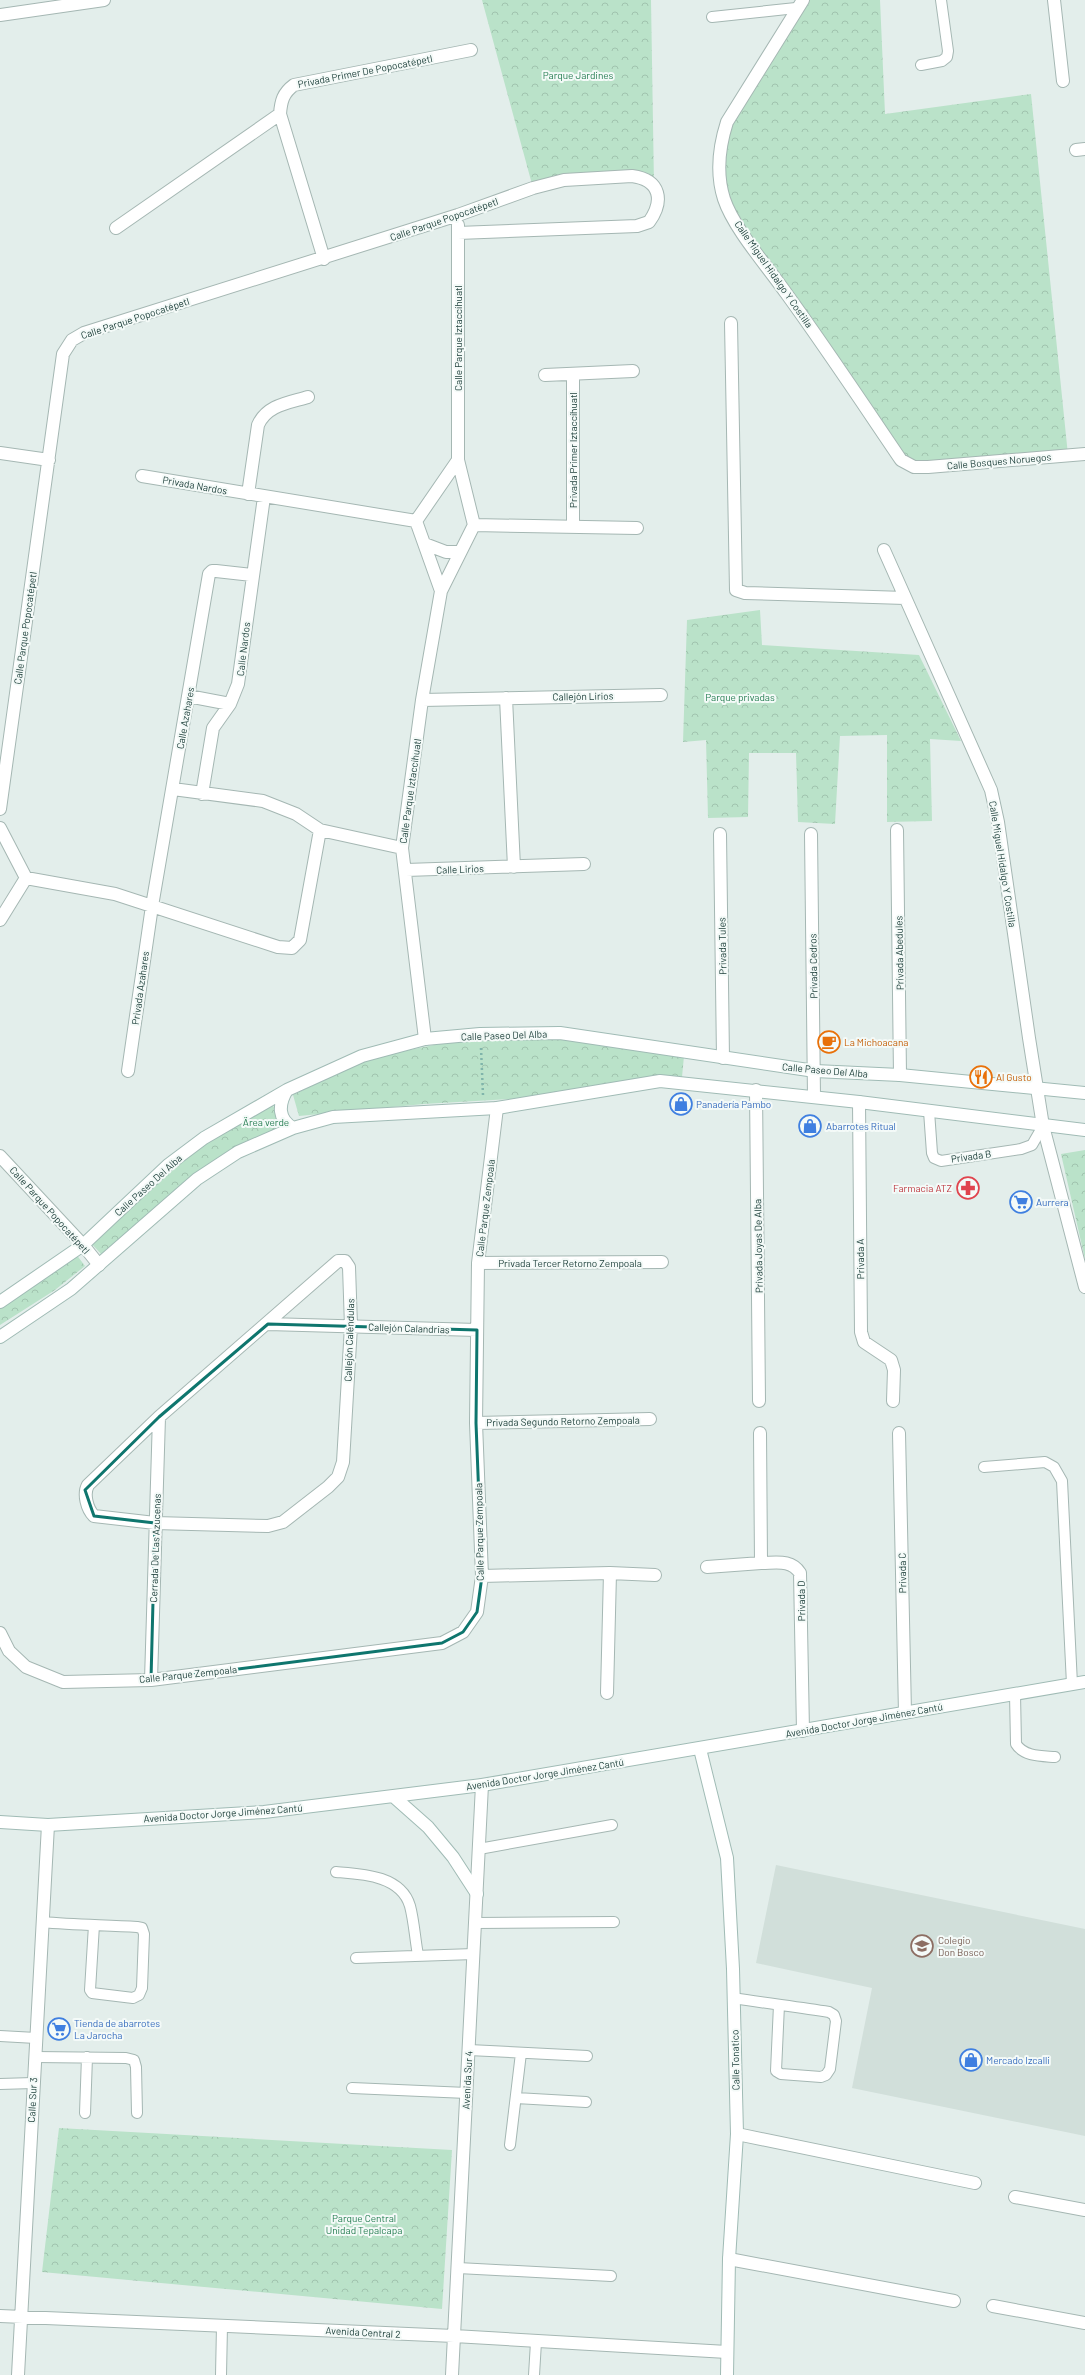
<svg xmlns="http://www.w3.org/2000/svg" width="1085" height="2375" viewBox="0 0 1085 2375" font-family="Barlow,sans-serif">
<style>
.built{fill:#d1dfda}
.forest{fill:url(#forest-crowns)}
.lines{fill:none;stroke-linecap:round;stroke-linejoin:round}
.lane-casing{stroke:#a5b7b3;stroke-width:12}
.street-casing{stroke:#a5b7b3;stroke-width:14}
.secondary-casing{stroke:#a0bbb5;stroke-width:14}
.path{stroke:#80b5ab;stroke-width:2.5;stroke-dasharray:2 3;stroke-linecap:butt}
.lane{stroke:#fff;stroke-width:10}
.street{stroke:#fff;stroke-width:12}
.secondary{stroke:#fff;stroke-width:12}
.marked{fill:none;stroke:#0f766e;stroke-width:3;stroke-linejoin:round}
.labels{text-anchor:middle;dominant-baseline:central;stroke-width:4;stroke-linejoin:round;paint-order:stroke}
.street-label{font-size:10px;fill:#20423d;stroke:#f4faf8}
.park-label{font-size:10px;fill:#267e52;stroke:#f4faf8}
.food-label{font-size:10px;fill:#c56008;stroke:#f4faf8;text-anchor:start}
.shop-label{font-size:10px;fill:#366cbe;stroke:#f4faf8;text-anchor:start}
.health-label{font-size:10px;fill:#be3a42;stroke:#f4faf8;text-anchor:end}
.education-label{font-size:10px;fill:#785e54;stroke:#f4faf8;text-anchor:start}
</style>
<defs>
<pattern id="forest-crowns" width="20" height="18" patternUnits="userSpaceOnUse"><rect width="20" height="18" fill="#bae2c9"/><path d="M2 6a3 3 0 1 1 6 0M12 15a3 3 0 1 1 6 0" fill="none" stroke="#a0c3ae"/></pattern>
</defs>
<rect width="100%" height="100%" fill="#e3eeeb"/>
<path class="built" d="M776 1865 1085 1929V2136L852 2088 872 1988 756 1963Z"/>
<path class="forest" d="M482 0H651L654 185 632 176 533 188Z
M803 0H880L885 114 1031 94 1068 455 928 467 901 460 739 226 720 172V144Z
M760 610 762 645 919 655 961 741 930 739 932 821 887 822V735L840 736 835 824 798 822 796 753H749L748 817 708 818 706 740 683 742 687 620Z
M559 1035 684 1056 682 1077 511 1099 424 1104 299 1116 293 1095 369 1058 474 1037Z
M273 1105 281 1126 213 1161 101 1254 90 1242 196 1149Z
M1085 1150V1259L1061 1154Z
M76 1254 85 1266 55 1290 0 1325V1306Z
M59 2128 452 2150 442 2309 42 2272Z"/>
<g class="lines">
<g class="lane-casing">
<path id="lane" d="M712 17 796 8
M921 65 942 61 947 57 948 51 941 0
M929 1111 932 1153 934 1158 941 1161 1021 1149 1032 1145 1043 1126
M984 1467 1045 1462 1054 1467 1062 1481 1072 1684
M1015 1694 1016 1744C1024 1757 1042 1756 1055 1757
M479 1849 612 1825
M336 1872C361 1874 401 1875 410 1906 414 1921 415 1939 418 1955
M42 1922C74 1925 105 1925 137 1927L142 1928 144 1934 142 1988 139 1995 133 1998 92 1993 90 1990 94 1925
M475 1923 614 1922
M356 1958 474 1954
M733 1998C765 2003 797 2007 829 2012L834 2015 836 2021 830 2069 826 2075 821 2077 781 2074 776 2071 779 2005
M0 2036 36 2038
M469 2050 587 2056
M35 2057 126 2058 134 2060 136 2067 137 2113
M0 2084 33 2083
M352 2088 467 2093
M516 2098 586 2102
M85 2113 87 2057
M510 2145 521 2053
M458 2268 611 2276
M221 2375 222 2326
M534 2375 536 2342"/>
</g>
<g class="street-casing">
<path id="street" d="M803 0 727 122C719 147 716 174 724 199 734 229 768 267 786 293 826 348 863 404 901 460L914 467H928L1085 454
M1054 0 1063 81
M0 15 104 0
M280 114 324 259
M1076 150 1085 149
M116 228 280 114C281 101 283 93 294 85L471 50
M731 323 736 590 745 593 905 598
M573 374V527
M545 375 633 371
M0 453 49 460
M142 476 416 521
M248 494 258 425C267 405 288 403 308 397
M474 525 637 528
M425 544 446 552H460
M884 550 991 790 998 822 1029 1038 1043 1126 1085 1287
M441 591 416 521 458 460
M188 696 230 704
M506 698 514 867
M422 700 661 695
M173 789 263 801 296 814 320 830 402 848
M202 794 213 728 230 704 238 684 264 497
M0 809 63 354 72 340 84 333 458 215 533 188 564 180 632 176C661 180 664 201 649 222L637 226 458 233
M0 828 26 878 0 920
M897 830 900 1075
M720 834 723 1058
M811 834 814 1097
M406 870 584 864
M26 878 115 894 278 947 292 948 300 940 320 830
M425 1039 402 848 422 700 441 591 474 525 458 460V225
M128 1071 152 906 209 574 212 571H216L252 575
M756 1090 759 1401
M859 1102 861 1332 864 1342 891 1360 894 1370 893 1401
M0 1156 83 1245 99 1265
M338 1261H345L349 1267 351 1326 343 1462 338 1477 328 1487 283 1522 268 1526 155 1523 94 1516C87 1509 83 1494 88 1485L159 1417Z
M478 1263 662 1262
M268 1324 477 1330
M476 1423 650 1419
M760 1433 761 1563C776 1563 791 1559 800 1573L803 1731
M899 1433 905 1713
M707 1567 761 1563
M482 1576 610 1573 655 1575
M0 1633 9 1651 26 1667 63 1682 151 1680 442 1643 463 1632 477 1612 482 1576 476 1423 478 1263 497 1108
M151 1680 159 1417
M607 1693 610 1573
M737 2134 975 2183
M1015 2197 1085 2210
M729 2259 954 2301
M993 2306 1085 2323
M0 2316 454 2336 727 2352
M18 2375 48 1825
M452 2375 482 1785"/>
</g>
<g class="secondary-casing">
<path id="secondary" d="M287 1090C278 1105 278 1119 293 1128
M0 1302 83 1245 168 1165 204 1138 287 1090 362 1056 425 1039 480 1034 560 1033 815 1071 900 1075 1085 1093
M0 1337 71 1289 197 1179 238 1152 293 1128 333 1117 497 1108 660 1081 859 1102 1085 1130
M700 1749 727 1858 733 1969 737 2134 729 2259 727 2375
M393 1796 428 1827 453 1857 477 1894
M0 1822 48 1825 264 1812 482 1785 1085 1682"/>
</g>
<path class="path" d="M481 1048 483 1095"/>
<use href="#lane" class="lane"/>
<use href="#street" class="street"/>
<use href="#secondary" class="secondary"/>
</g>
<path class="marked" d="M268 1324 477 1330 476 1423 482 1576 477 1612 463 1632 442 1643 151 1680 155 1523 94 1516 85 1490 159 1417Z"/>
<defs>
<g id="cafe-ring" transform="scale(1.15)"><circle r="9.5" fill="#f4faf8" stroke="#e8710a" stroke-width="1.5"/><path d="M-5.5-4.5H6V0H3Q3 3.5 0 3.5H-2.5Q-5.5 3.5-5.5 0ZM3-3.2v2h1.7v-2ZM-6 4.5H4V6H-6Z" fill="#e8710a"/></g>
<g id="restaurant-ring" transform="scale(1.15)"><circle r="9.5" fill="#f4faf8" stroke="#e8710a" stroke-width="1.5"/><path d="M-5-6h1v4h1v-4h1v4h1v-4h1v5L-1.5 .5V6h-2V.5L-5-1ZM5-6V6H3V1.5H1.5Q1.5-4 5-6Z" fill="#e8710a"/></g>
<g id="shop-ring" transform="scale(1.15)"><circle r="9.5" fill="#f4faf8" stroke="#3f7fe0" stroke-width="1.5"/><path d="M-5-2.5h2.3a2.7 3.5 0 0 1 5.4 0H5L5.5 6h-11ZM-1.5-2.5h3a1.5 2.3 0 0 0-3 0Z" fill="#3f7fe0"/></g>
<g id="pharmacy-ring" transform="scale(1.15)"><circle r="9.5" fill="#f4faf8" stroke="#e0444e" stroke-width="1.5"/><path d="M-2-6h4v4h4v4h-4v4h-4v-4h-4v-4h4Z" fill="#e0444e"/></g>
<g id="supermarket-ring" transform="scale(1.15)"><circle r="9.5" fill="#f4faf8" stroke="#3f7fe0" stroke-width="1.5"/><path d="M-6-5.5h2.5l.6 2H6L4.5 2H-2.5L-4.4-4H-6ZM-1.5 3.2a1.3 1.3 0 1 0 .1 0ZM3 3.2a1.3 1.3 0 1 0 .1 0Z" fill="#3f7fe0"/></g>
<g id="school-ring" transform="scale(1.15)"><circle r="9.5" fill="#f4faf8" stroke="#8d6e63" stroke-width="1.5"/><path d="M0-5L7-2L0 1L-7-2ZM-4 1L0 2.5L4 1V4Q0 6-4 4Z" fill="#8d6e63"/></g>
</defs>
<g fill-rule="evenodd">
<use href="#cafe-ring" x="829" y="1042"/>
<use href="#restaurant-ring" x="981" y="1077"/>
<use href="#shop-ring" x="681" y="1104"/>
<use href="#shop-ring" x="810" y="1126"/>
<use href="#pharmacy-ring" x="968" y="1188"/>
<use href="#supermarket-ring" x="1021" y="1202"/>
<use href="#school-ring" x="922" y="1946"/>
<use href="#supermarket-ring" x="59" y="2029"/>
<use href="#shop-ring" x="971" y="2060"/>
</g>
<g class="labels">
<g class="street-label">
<text transform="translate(365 71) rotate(-11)">Privada Primer De Popocatépetl</text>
<text transform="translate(444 219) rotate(-19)">Calle Parque Popocatépetl</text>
<text transform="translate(774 274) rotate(55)">Calle Miguel Hidalgo Y Costilla</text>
<text transform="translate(135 318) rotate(-18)">Calle Parque Popocatépetl</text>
<text transform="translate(458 338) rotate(-90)">Calle Parque Iztaccíhuatl</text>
<text transform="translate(573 450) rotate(-90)">Privada Primer Iztaccíhuatl</text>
<text transform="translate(999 461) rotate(-5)">Calle Bosques Noruegos</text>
<text transform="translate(195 485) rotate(10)">Privada Nardos</text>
<text transform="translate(25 628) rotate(-82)">Calle Parque Popocatépetl</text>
<text transform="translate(243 649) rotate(-83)">Calle Nardos</text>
<text transform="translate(583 696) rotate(-1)">Callejón Lirios</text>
<text transform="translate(185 718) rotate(-80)">Calle Azahares</text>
<text transform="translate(410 791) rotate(-82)">Calle Parque Iztaccíhuatl</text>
<text transform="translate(1003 864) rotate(81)">Calle Miguel Hidalgo Y Costilla</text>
<text transform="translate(460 869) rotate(-2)">Calle Lirios</text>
<text transform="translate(722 946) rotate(-91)">Privada Tules</text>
<text transform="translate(899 953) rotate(-91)">Privada Abedules</text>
<text transform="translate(813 966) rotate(-91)">Privada Cedros</text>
<text transform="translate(140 988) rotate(-82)">Privada Azahares</text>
<text transform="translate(504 1035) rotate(-2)">Calle Paseo Del Alba</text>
<text transform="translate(825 1070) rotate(5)">Calle Paseo Del Alba</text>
<text transform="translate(971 1156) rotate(-8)">Privada B</text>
<text transform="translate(148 1185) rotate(-42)">Calle Paseo Del Alba</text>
<text transform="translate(485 1208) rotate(-83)">Calle Parque Zempoala</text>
<text transform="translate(50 1210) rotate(48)">Calle Parque Popocatépetl</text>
<text transform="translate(758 1246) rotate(-91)">Privada Joyas De Alba</text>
<text transform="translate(860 1259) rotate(-91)">Privada A</text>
<text x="570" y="1263">Privada Tercer Retorno Zempoala</text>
<text transform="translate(409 1328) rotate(2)">Callejón Calandrias</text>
<text transform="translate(349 1340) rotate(-88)">Callejón Caléndulas</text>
<text transform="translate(563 1421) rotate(-1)">Privada Segundo Retorno Zempoala</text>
<text transform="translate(479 1532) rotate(-91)">Calle Parque Zempoala</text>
<text transform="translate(155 1548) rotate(-88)">Cerrada De Las Azucenas</text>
<text transform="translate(902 1573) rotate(-91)">Privada C</text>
<text transform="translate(801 1601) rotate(-91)">Privada D</text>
<text transform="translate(188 1674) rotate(-6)">Calle Parque Zempoala</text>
<text transform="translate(864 1720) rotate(-10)">Avenida Doctor Jorge Jiménez Cantú</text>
<text transform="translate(545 1774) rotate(-9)">Avenida Doctor Jorge Jiménez Cantú</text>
<text transform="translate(223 1813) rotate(-4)">Avenida Doctor Jorge Jiménez Cantú</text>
<text transform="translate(735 2060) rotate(-91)">Calle Tonatico</text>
<text transform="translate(467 2080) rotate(-87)">Avenida Sur 4</text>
<text transform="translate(32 2100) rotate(-87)">Calle Sur 3</text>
<text transform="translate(363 2332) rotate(3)">Avenida Central 2</text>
</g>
<g class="park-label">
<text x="578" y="75">Parque Jardines</text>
<text x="740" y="697">Parque privadas</text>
<text x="266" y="1122">Ärea verde</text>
<text x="364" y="2218">Parque Central<tspan x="364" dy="12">Unidad Tepalcapa</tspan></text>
</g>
<g class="food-label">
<text x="844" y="1042">La Michoacana</text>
<text x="996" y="1077">Al Gusto</text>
</g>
<g class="shop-label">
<text x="696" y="1104">Panadería Pambo</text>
<text x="826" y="1126">Abarrotes Ritual</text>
<text x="1036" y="1202">Aurrera</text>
<text x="74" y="2023">Tienda de abarrotes<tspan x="74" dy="12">La Jarocha</tspan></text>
<text x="986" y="2060">Mercado Izcalli</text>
</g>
<g class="health-label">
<text x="952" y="1188">Farmacia ATZ</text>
</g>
<g class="education-label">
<text x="938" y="1940">Colegio<tspan x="938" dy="12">Don Bosco</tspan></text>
</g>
</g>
</svg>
